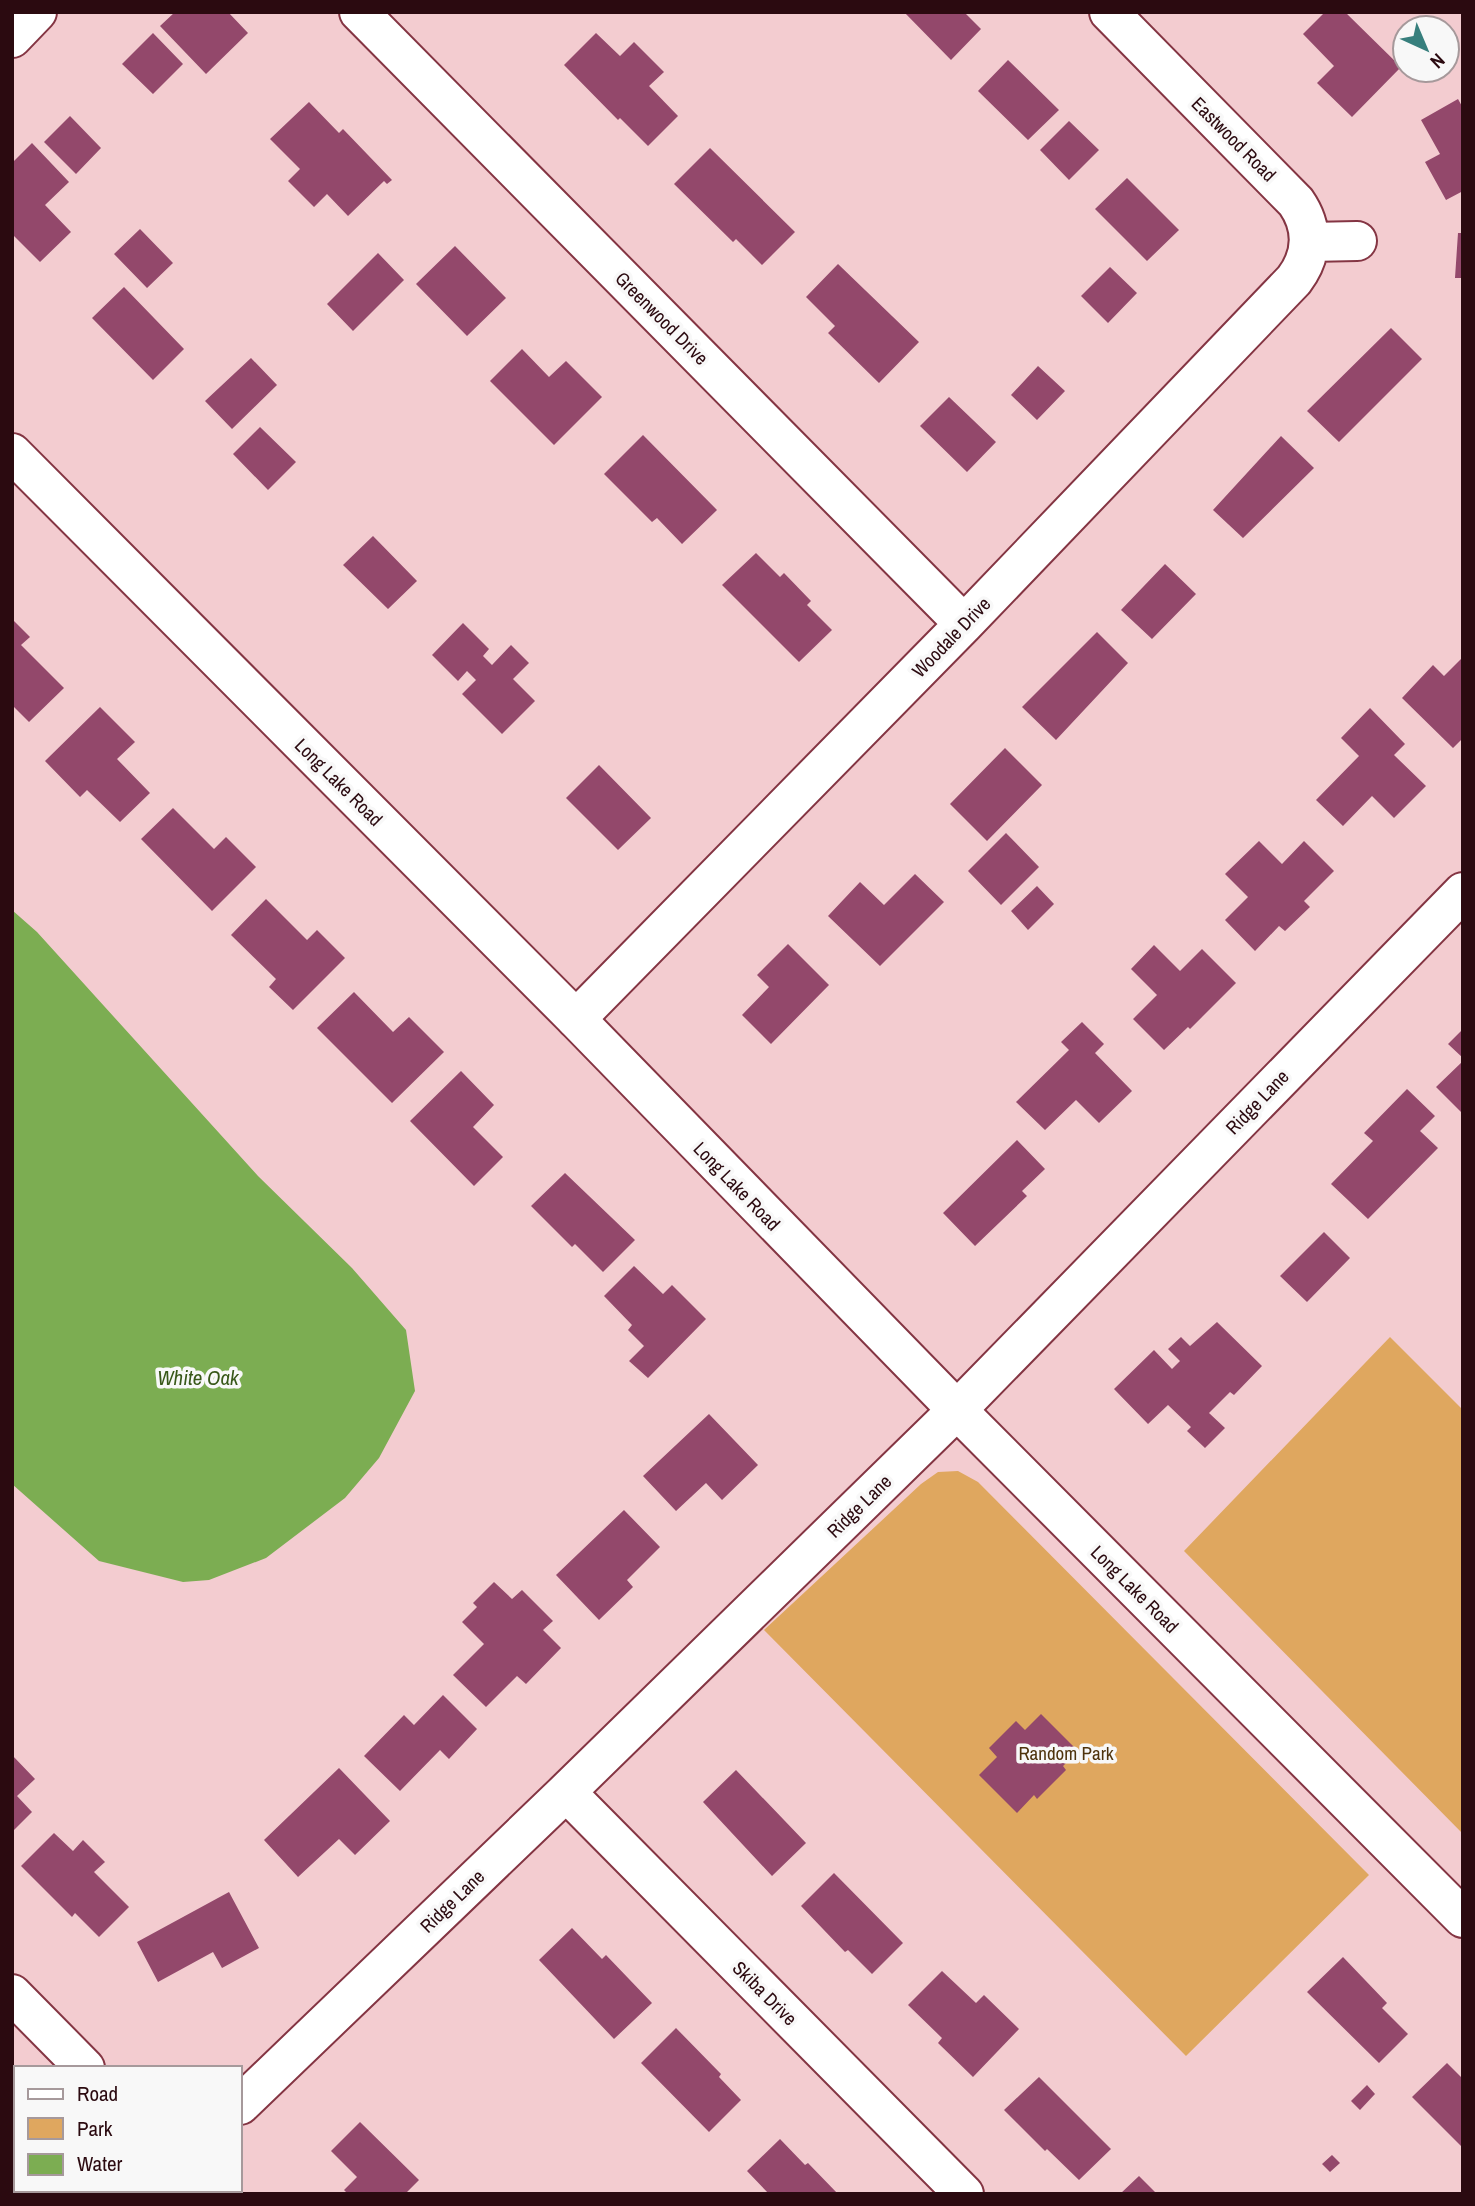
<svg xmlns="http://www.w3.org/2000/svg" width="1475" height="2206" viewBox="0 0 1475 2206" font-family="'Archivo Narrow',sans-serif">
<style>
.green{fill:#dfa75f}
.water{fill:#7cad52}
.building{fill:#93486b}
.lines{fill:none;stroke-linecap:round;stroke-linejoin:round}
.street-casing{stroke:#843543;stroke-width:42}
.secondary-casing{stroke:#843543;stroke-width:42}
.street{stroke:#fff;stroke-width:38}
.secondary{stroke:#fff;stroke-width:38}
.labels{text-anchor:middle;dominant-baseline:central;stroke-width:7;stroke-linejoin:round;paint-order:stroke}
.street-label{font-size:19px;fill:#2b0a10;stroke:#f8f8f8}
.park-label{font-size:19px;fill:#4e330c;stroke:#f8f8f8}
.water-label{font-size:21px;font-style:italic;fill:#385819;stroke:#f8f8f8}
</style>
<rect width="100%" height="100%" fill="#f3ccd0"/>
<path class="green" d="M1390 1337 1463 1410V1834L1184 1551Z
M958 1471 978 1482 1369 1875 1186 2056 764 1630 921 1484 938 1472Z"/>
<path class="water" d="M12 910 37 932 258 1176 352 1268 406 1330 415 1391 379 1458 345 1498 266 1558 209 1580 183 1582 99 1561 12 1484Z"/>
<path class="building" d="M175 12H228L248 33 206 74 160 26Z
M904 12H964L981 29 951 60Z
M1325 12H1345L1401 67 1352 117 1317 83 1334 66 1303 34Z
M153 33 183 64 153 94 122 64Z
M596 33 620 56 634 42 664 72 649 86 678 116 648 146 620 118 618 120 564 65Z
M1008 60 1059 110 1028 140 978 91Z
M1458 99 1463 108V191L1446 200 1425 162 1440 154 1421 120Z
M309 102 339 133 343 129 392 180 387 184 384 181 348 216 327 194 314 207 288 181 300 169 270 139Z
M70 116 101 148 76 174 44 142Z
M1069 121 1099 150 1069 180 1040 150Z
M32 143 69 182 45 205 71 232 40 262 12 234V163Z
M710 148 795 232 762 265 736 239 733 242 674 184Z
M1127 178 1179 230 1147 261 1095 209Z
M140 229 173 263 147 288 114 254Z
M1458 233H1463V278H1455Z
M455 246 506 298 467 336 416 284Z
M378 253 404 280 353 331 327 304Z
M838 264 919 342 879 383 828 333 835 326 806 297Z
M1110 267 1137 293 1108 323 1081 296Z
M124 287 184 349 153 380 92 318Z
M1391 328 1422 359 1339 442 1307 411Z
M522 349 549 377 566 361 602 397 554 445 490 381Z
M251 358 277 385 232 429 205 401Z
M1038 366 1065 391 1037 420 1011 395Z
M949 397 996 442 967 472 920 426Z
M260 427 296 462 268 490 233 454Z
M643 435 717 510 682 544 657 518 652 522 604 474Z
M1281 436 1314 468 1243 538 1213 510Z
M373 536 417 581 388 609 343 565Z
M756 553 780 577 784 573 811 601 807 605 832 630 799 662 722 585Z
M1165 564 1196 594 1152 639 1121 610Z
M12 619 30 637 21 645 64 688 29 722 12 705Z
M463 623 489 649 483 656 492 665 511 645 529 663 513 679 535 701 502 734 462 694 476 680 467 671 458 681 432 655Z
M1097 632 1128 663 1056 740 1022 707Z
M1463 657V738L1453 748 1402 698 1433 665 1444 676Z
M100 707 135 742 117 759 150 793 120 822 87 790 80 797 45 761Z
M1370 708 1405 744 1394 755 1426 786 1394 818 1372 796 1343 826 1316 800 1359 756 1341 738Z
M1005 748 1042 785 987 841 950 804Z
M599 765 651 818 618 850 566 798Z
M173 808 214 849 226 837 256 867 212 911 141 839Z
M1006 833 1039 867 1001 905 968 871Z
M1259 841 1282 864 1304 841 1334 871 1304 901 1310 907 1285 931 1279 926 1255 951 1225 920 1248 897 1225 874Z
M915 874 944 902 880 966 828 916 860 882 884 905Z
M1037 886 1054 904 1028 930 1011 911Z
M266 899 307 940 317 930 345 958 293 1010 269 987 276 979 231 935Z
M788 944 829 985 771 1044 742 1015 769 987 757 975Z
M1154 945 1180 971 1202 949 1236 983 1190 1029 1188 1027 1164 1050 1133 1019 1157 995 1131 969Z
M354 992 393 1032 409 1017 444 1052 392 1103 317 1028Z
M1082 1022 1104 1044 1095 1053 1132 1091 1099 1123 1076 1100 1045 1130 1016 1102 1069 1050 1061 1042Z
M1463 1029V1058L1448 1044Z
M1463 1061V1114L1436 1087Z
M461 1071 494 1105 473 1127 503 1157 474 1186 410 1121Z
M1407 1089 1435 1116 1420 1131 1438 1148 1368 1219 1331 1184 1373 1141 1364 1133Z
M1017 1140 1045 1169 1022 1191 1027 1196 975 1246 943 1213Z
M565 1173 635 1240 603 1272 575 1244 572 1247 531 1206Z
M1324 1232 1350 1258 1307 1302 1280 1276Z
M634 1266 663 1294 672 1285 706 1319 648 1378 629 1361 644 1346 628 1330 632 1325 604 1296Z
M1217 1322 1262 1366 1234 1395 1230 1392 1209 1413 1225 1428 1205 1448 1187 1431 1191 1427 1168 1405 1148 1424 1114 1389 1154 1350 1172 1369 1180 1361 1168 1349 1181 1337 1190 1346Z
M709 1414 758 1465 722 1500 706 1483 676 1511 643 1476Z
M624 1510 660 1547 627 1580 633 1587 599 1620 556 1575Z
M494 1582 512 1599 522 1590 553 1621 543 1630 561 1648 526 1684 517 1676 486 1707 453 1675 484 1644 462 1622 477 1607 473 1603Z
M443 1695 477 1729 449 1759 440 1750 400 1791 364 1756 404 1715 414 1725Z
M1041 1714 1078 1751 1063 1766 1066 1770 1037 1799 1034 1795 1017 1813 979 1775 997 1757 989 1748 1016 1721 1025 1730Z
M12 1755 35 1779 17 1796 32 1812 12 1832Z
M339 1768 390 1821 355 1855 339 1839 298 1877 264 1840Z
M736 1770 806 1843 772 1876 703 1802Z
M54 1833 73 1851 83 1840 105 1862 94 1872 129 1907 99 1937 75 1913 72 1917 21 1866Z
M834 1873 903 1943 872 1974 848 1950 845 1952 801 1906Z
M229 1892 259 1948 222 1968 213 1952 158 1982 137 1942Z
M572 1928 602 1959 606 1955 652 2003 614 2039 539 1960Z
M1343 1957 1387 2003 1382 2008 1408 2034 1379 2063 1307 1992Z
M942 1971 976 2003 984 1995 1019 2029 973 2077 938 2043 942 2038 908 2005Z
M676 2028 721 2074 719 2077 741 2100 709 2132 641 2063Z
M1447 2063 1463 2079V2148L1412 2097Z
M1039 2077 1111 2149 1079 2180 1047 2149 1045 2151 1004 2110Z
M1367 2085 1375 2094 1360 2110 1351 2101Z
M360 2122 419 2180 405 2194H348L344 2190 357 2177 331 2151Z
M12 2138 16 2142V2183L12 2186Z
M780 2139 805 2165 808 2163 838 2194H769L747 2171Z
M1332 2155 1340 2163 1330 2172 1322 2164Z
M1139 2176 1157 2194H1120Z"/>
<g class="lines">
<g class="street-casing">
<path id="street" d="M359 12 964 624
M12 38 37 12
M1310 242 1357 241
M576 1019 964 624 1294 280C1313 255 1314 228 1296 202L1109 12
M566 1792 964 2194
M12 1994 85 2068
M240 2105 566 1792 957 1410 1463 892
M206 2190 209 2194
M148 2194 152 2190"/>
</g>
<g class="secondary-casing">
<path id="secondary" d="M12 453 576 1019 957 1410 1463 1918"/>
</g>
<use href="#street" class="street"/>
<use href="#secondary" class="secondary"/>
</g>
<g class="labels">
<g class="street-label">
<text transform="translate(1234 139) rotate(45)">Eastwood Road</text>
<text transform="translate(662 318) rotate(45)">Greenwood Drive</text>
<text transform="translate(951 637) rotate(-46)">Woodale Drive</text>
<text transform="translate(339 782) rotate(45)">Long Lake Road</text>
<text transform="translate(1257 1102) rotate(-46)">Ridge Lane</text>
<text transform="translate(737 1186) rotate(46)">Long Lake Road</text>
<text transform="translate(859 1506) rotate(-44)">Ridge Lane</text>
<text transform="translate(1135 1589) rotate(45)">Long Lake Road</text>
<text transform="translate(452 1901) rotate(-44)">Ridge Lane</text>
<text transform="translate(765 1993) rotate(45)">Skiba Drive</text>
</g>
<g class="park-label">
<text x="1066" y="1753">Random Park</text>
</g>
<g class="water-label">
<text x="198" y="1377">White Oak</text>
</g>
</g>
<rect width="1475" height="2206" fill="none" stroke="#2b0a10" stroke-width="28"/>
<rect x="14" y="2066" width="228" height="126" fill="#f8f8f8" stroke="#a6999b" stroke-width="2"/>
<rect x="28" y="2089" width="35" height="10" fill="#ffffff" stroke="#a6999b" stroke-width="2"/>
<text x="77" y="2101" font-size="21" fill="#2b0a10">Road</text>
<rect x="28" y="2118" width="35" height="21" fill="#dfa75f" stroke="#a6999b" stroke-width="2"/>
<text x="77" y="2136" font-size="21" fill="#2b0a10">Park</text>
<rect x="28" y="2154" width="35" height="21" fill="#7cad52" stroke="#a6999b" stroke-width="2"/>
<text x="77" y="2171" font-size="21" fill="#2b0a10">Water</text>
<g transform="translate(1426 49) rotate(136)"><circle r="33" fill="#f8f8f8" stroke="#a6999b" stroke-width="2"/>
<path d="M0-5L12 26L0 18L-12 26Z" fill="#377f7d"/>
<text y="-10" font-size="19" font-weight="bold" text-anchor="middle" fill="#2b0a10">N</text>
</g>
</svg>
